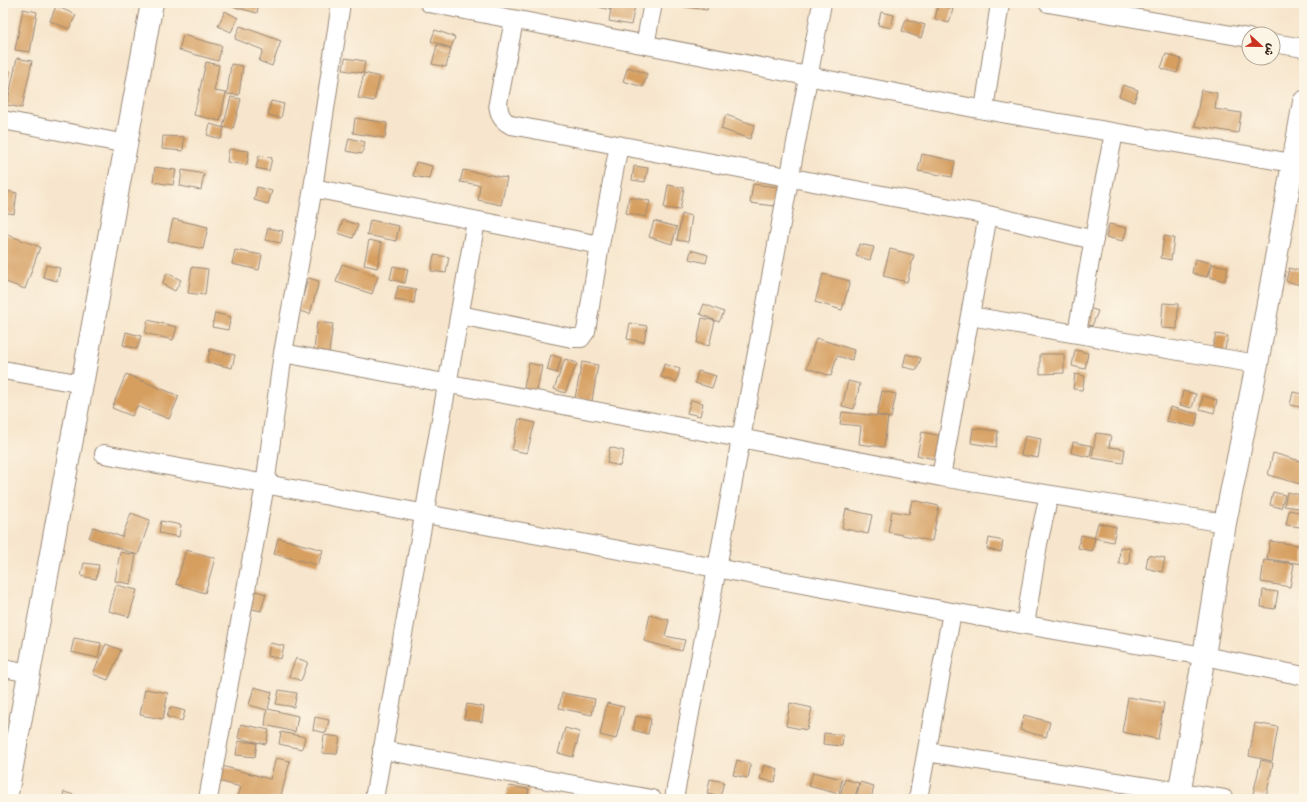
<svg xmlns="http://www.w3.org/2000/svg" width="1307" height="802" viewBox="0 0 1307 802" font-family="Sriracha,'Playpen Sans Arabic',sans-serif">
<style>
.building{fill:#d69f61}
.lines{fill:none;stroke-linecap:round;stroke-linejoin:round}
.street-casing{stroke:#998876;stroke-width:20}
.secondary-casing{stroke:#998876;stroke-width:24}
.street{stroke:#fff;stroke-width:18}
.secondary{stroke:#fff;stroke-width:22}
</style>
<rect width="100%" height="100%" fill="#fcf5e5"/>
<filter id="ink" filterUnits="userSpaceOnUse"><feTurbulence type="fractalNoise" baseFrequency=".025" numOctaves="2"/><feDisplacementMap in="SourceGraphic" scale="8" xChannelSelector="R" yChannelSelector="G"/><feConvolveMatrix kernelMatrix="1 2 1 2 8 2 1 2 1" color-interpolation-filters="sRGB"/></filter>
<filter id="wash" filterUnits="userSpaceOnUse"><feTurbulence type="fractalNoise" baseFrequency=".012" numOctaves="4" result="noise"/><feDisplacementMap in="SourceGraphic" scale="16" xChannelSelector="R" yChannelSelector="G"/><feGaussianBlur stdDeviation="0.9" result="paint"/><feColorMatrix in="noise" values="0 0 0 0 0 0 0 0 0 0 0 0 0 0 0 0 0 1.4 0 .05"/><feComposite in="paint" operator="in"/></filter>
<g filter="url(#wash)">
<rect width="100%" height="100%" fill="#f7e6cd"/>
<g id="blocks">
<path class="building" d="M227 3H259L257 13 227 5Z
M595 3H612L610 10 595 6Z
M612 3 635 6 631 25 609 21Z
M680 3H708L707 10 679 6Z
M938 5 953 9 949 23 935 19Z
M56 6 76 15 69 29 50 21Z
M23 9 37 12 30 52 15 50Z
M225 11 238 18 231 32 218 26Z
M881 12 894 15 891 28 878 25Z
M906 19 925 25 921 38 902 31Z
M240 26 281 41 272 66 259 61 263 50 235 39Z
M435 30 455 37 451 48 431 41Z
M183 35 222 46 218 61 179 50Z
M437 45 451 49 446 67 432 64Z
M1166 54 1181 59 1177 73 1161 68Z
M17 58 32 61 22 108 7 105Z
M345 58 365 61 363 73 343 70Z
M206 62 219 65 214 91 226 93 220 121 194 115Z
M231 64 243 66 239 95 227 94Z
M628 67 647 74 643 87 623 81Z
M3 69 10 71 5 96H3Z
M364 73 380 77 374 101 358 98Z
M1123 85 1138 90 1134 102 1119 96Z
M1201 90 1217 93 1215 109 1241 113 1238 133 1195 126Z
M231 97 241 99 233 129 223 127Z
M271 101 284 104 281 118 268 115Z
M726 115 755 125 750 139 721 129Z
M355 118 387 123 385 138 353 133Z
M210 124 224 128 221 139 207 135Z
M163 136 184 137 183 151 162 149Z
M349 138 365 142 362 154 346 151Z
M229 149 249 151 247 165 227 162Z
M922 154 955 161 952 177 918 171Z
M259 155 272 158 269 171 256 168Z
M416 162 432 166 429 179 413 176Z
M634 166 648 168 645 182 632 180Z
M155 167 176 170 173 185 153 182Z
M182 170 204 174 201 190 180 186Z
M463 170 507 178 501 205 478 200 480 185 460 182Z
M753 184 777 187 774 206 750 203Z
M668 185 684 188 680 210 664 208Z
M257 187 272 191 268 204 254 200Z
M6 191 17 193 14 214 3 212Z
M629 197 650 201 646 217 626 213Z
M682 214 692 216 688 242 677 240Z
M173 219 208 227 203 249 168 241Z
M343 220 358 225 353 238 338 233Z
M370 220 399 226 396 241 367 235Z
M654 221 677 227 672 244 649 237Z
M1109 224 1127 228 1123 241 1106 237Z
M268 228 283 231 281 243 265 240Z
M3 233 40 247 25 289 3 281V262L5 256 3 255Z
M1164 236 1174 238 1171 260 1161 258Z
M369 240 382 243 377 268 364 265Z
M859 244 874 247 870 260 856 256Z
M890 249 914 255 907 282 883 276Z
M235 250 262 255 259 270 232 264Z
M691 250 708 255 706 263 689 259Z
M434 255 449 257 446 273 431 271Z
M1195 259 1211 263 1207 277 1192 273Z
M342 264 378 276 372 294 336 282Z
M1212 264 1228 267 1225 281 1209 277Z
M46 265 60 268 57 281 43 277Z
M393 266 408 269 405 283 390 279Z
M192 267 208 269 205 295 188 293Z
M1289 268 1304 272V286L1286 281Z
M167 273 181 280 175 291 162 284Z
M823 274 850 281 842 310 815 302Z
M308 278 319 281 310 314 299 311Z
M398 286 416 289 414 303 395 300Z
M1163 303 1178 304 1177 329 1161 328Z
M704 304 724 312 719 322 700 314Z
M1086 307 1098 311 1092 326 1081 322Z
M215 313 231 317 228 330 212 327Z
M702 318 715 321 709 346 697 343Z
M148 320 177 327 173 340 145 333Z
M317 322 333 324 329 352 314 350Z
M630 323 647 326 644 342 627 339Z
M126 332 141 336 137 349 123 345Z
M1216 334 1228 336 1224 352 1212 349Z
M816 338 854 350 852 360 837 356 831 376 807 368Z
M210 349 235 355 232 368 207 362Z
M1075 350 1088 353 1085 369 1072 366Z
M906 354 921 358 917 370 903 367Z
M1040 354H1064V373L1040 374Z
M551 355 561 358 557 373 547 370Z
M565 359 577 363 565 393 554 389Z
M582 362 598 365 592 401 575 398Z
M529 363 542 366 536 395 523 392Z
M664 364 680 369 676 382 661 377Z
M698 371 716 376 712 388 695 383Z
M126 374 179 396 169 419 137 406 132 416 112 408Z
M1075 374 1085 376 1082 390 1073 389Z
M848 381 860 384 854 409 842 406Z
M882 391 896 394 891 418 877 415Z
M1183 391 1196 394 1192 408 1180 405Z
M1293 392 1304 394V408L1290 405Z
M1203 396 1217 400 1214 413 1200 409Z
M691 400 703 403 700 416 687 413Z
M1170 407 1198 414 1195 427 1166 421Z
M842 412 888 417 884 447 859 444 861 426 840 424Z
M519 419 535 423 527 453 512 450Z
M973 428 998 431 996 447 971 443Z
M922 432 952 438 947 462 917 455Z
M1096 433 1111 435 1109 447 1125 449 1123 463 1092 458Z
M1025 436 1041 439 1038 458 1021 455Z
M1073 442 1092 446 1090 457 1071 453Z
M610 447 624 451 620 466 607 463Z
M1273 453 1304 462V485L1268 475Z
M1273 492 1285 495 1281 508 1270 505Z
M1287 492 1301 495 1299 508 1284 506Z
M912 500 939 506 932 541 888 532 892 511 909 514Z
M846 509 872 515 868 534 842 528Z
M1289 510 1303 513 1300 527 1286 525Z
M131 513 150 520 138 555 89 538 93 527 122 537Z
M161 521 181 525 179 537 159 533Z
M1098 523 1116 527 1113 542 1094 538Z
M1081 535 1095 538 1092 551 1078 548Z
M278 538 323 550 318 565 274 554Z
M989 538 1003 541 1001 552 987 549Z
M1270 541 1304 546V564L1267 559Z
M1120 547 1130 548 1129 564H1119Z
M186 550 215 558 205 593 176 584Z
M120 552 136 555 131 584 115 581Z
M1148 555 1165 558 1162 572 1146 568Z
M1264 560 1294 564 1290 587 1261 582Z
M84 563 99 565 96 579 81 576Z
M116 585 137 590 129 617 109 611Z
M249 589 266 594 261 611 244 607Z
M1263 590 1278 592 1275 609 1261 607Z
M650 615 669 620 665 636 685 640 682 651 644 641Z
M74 638 101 643 98 658 71 652Z
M270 643 284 646 281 659 268 656Z
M106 644 121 650 108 680 93 674Z
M296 658 308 662 301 681 289 676Z
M254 687 272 692 268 709 298 716 295 732 265 725 267 710 249 705Z
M145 689 168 693 163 719 140 715Z
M279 690 297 693 294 707 276 704Z
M562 693 595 699 592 715 559 708Z
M1128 697 1164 703 1158 739 1122 732Z
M607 703 624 707 616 739 600 735Z
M790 703 812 708 807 730 786 726Z
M467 704 484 707 482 722 464 719Z
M170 707 185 711 182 721 167 717Z
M1024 715 1050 722 1046 737 1020 730Z
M636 716 651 719 648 734 633 730Z
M315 717 329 720 326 733 313 730Z
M1255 723 1278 727 1272 761 1249 756Z
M241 724 269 730 266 744 238 738Z
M565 728 580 732 573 757 558 753Z
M281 732 305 737 302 749 279 744Z
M824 733 843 735 842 746 823 744Z
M324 735 340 737 337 754 322 753Z
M238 741 257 743 255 757 236 755Z
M276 758 290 761 280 799H237L241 787 218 781 222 766 270 779Z
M737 760 751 764 748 778 733 775Z
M1261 760 1273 763 1266 797 1253 794Z
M764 765 778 769 775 782 760 779Z
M813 772 842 779 839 794 809 786Z
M710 779 724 782 720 797 707 794Z
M845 779 859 783 854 799H839Z
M860 782 874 786 871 799 856 798Z
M509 786 529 789 527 799H506Z
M64 792 88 799H62Z"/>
</g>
</g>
<g filter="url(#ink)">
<use href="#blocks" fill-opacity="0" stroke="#998876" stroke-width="1"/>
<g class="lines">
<g class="street-casing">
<path id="street" d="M429 3 984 110 1304 165
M1048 3 1249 38
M514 20 498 103C499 114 501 120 511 125L988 215 1094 240
M1273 43 1304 48
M645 45 653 3
M984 110 1000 3
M3 120 126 144
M313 188 600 245
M460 315 572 338H581L586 331 600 245 619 145
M970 316 1257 364
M1077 333 1104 183 1114 133
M283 353 740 438 941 477 1225 523
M3 370 83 384
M104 454 952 612 1204 656 1304 676
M941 477 988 215
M1025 625 1038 544 1049 495
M3 668 30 673
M382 750 652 799
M927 752 1224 799
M208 799 265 485 283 353 313 188 341 3
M374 799 476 221
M674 799 822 3
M918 799 952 612"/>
</g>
<g class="secondary-casing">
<path id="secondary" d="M6 799 152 3
M1178 799 1204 656 1225 523 1257 364 1304 102"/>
</g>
<use href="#street" class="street"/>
<use href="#secondary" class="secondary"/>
</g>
</g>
<rect width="1307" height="802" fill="none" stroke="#fcf5e5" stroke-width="16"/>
<g transform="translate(1261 46) rotate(112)"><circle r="19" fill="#fcf5e5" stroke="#afa495"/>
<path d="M0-3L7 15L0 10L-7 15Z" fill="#c8321e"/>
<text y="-6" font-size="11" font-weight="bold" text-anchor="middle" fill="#3b2a1e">ش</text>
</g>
</svg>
